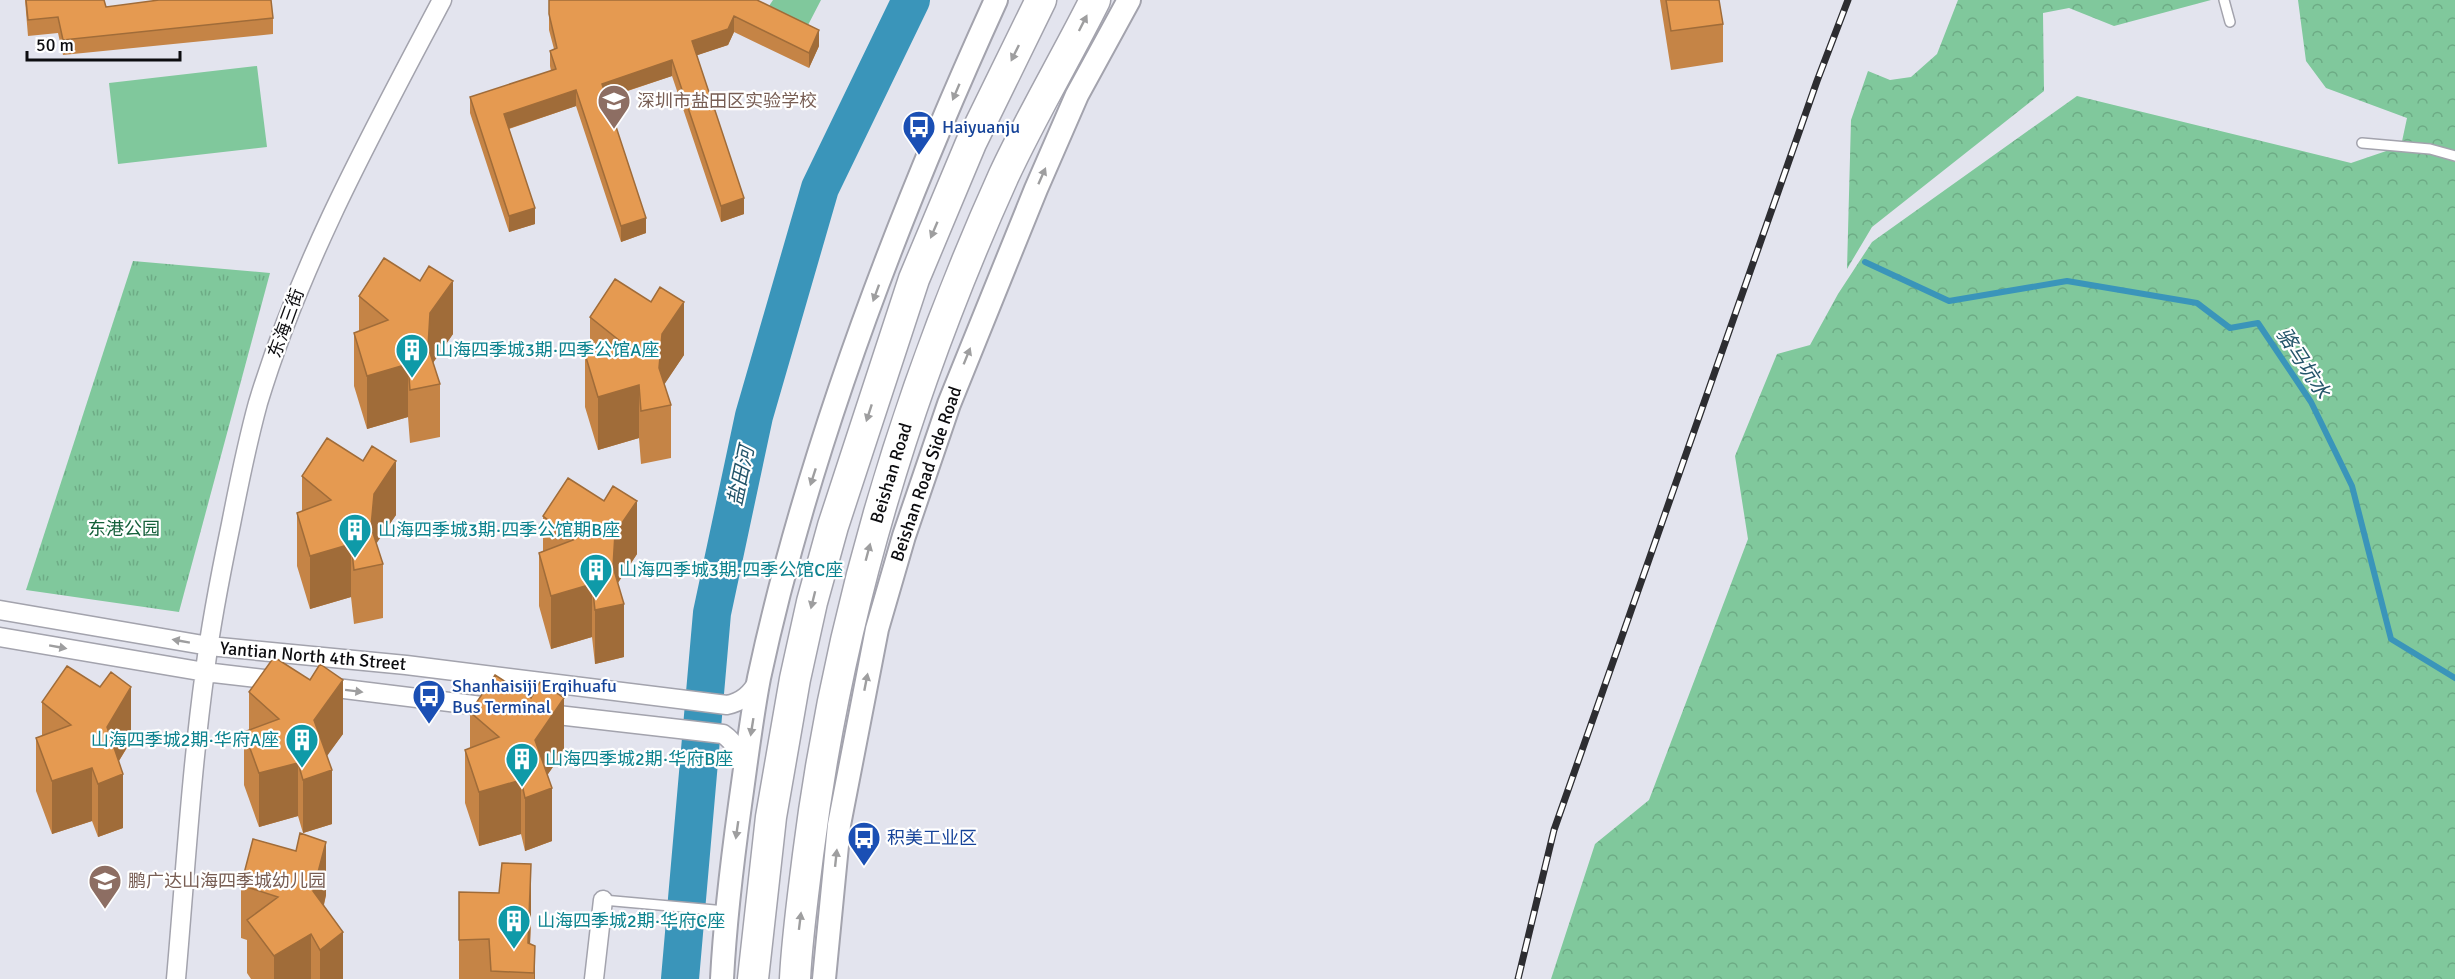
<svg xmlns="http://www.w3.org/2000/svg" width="2455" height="979" viewBox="0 0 2455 979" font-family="Signika,'Noto Sans SC',sans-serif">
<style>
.forest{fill:url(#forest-crowns)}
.park{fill:url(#park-tufts)}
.pitch{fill:#80c89c}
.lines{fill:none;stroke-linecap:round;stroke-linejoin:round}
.stream{stroke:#3a95ba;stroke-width:6}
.river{stroke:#3a95ba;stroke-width:38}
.service-casing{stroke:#a3a3ad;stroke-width:12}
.minor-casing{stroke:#a3a3ad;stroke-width:21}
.tertiary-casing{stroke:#a3a3ad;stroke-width:26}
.primary-casing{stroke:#a3a3ad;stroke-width:33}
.service{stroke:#fff;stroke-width:9}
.minor{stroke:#fff;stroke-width:18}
.tertiary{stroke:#fff;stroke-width:22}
.primary{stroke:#fff;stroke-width:30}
.rail-casing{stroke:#2d2d31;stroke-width:7}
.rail{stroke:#fff;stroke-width:4.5;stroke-dasharray:14;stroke-linecap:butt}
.wall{fill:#c58446}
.shaded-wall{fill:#a06c39}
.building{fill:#e59a51;stroke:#a06c39;stroke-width:1.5}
.oneway{fill:#9e9e9f}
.labels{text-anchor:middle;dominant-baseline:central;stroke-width:4.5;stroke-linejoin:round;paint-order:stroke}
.education-label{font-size:18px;fill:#785e54;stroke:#fff;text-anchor:start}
.transit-label{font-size:18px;fill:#164399;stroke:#fff;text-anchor:start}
.street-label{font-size:18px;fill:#0d0d10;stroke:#fff}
.culture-label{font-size:18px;fill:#0d838f;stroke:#fff;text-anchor:start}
.park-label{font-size:18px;fill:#15603b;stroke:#fff}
.water-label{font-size:20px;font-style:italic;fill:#24556a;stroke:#fff}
</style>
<defs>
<pattern id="forest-crowns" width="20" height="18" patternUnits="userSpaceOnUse" patternTransform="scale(1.5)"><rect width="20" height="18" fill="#80c89c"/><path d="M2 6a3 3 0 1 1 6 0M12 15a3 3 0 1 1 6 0" fill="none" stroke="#6dab85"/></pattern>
<pattern id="park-tufts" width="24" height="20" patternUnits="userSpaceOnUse" patternTransform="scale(1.5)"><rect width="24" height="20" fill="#80c89c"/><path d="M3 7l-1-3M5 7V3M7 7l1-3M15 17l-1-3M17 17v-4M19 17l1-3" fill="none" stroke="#6dab85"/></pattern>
</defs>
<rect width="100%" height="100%" fill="#e3e4ee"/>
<path class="forest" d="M1958 0H2211L2114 26 2069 8 2043 13 2044 91 1872 227 1847 269 1851 120 1868 71 1890 80 1911 77 1937 54Z
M2298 0H2455V979H1551L1595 844 1649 800 1748 539 1735 456 1777 354 1810 345 1838 294 1872 242 2077 96 2351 163 2401 146 2407 118 2326 88 2306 61Z"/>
<path class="park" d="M133 261 270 273 179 612 26 590Z"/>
<path class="pitch" d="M773 0H821L807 27 769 6Z
M257 66 267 147 118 164 109 83Z"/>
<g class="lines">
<path class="stream" d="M1865 262 1949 301 2067 281 2197 303 2230 328 2258 323 2311 402 2352 486 2391 639 2455 678"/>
<path class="river" d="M680 979 712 613 754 416 820 188 911 0"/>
<g class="service-casing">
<path id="service" d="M2224 0 2230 22
M2362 143 2430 149 2455 156
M603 900 726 911"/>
</g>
<g class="minor-casing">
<path id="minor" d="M0 610 209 646 406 665 727 705C742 702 751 694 758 681
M0 637 205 672 281 681
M320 686 498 708
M540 713 723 734C736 743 741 755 744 770
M176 979C185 877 191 773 205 671 211 622 221 572 231 524 239 483 247 443 258 403 301 261 373 131 442 0
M594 979 603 900"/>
</g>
<g class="tertiary-casing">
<path id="tertiary" d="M722 979C725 921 732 863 740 805 746 763 751 720 759 678 808 449 899 213 996 0
M824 979 839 825 877 629 904 536 949 404 1036 189 1077 95 1129 0"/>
</g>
<g class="primary-casing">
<path id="primary" d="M753 979 771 817 795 679 812 602 833 526 914 279 971 143 1041 0
M795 979C797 938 803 896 808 855 838 618 906 392 1004 175 1032 115 1066 58 1095 0"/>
</g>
<use href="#service" class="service"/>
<use href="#minor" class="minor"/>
<use href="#tertiary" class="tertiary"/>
<use href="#primary" class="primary"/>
<g class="rail-casing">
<path id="rail" d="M1518 979 1554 830 1817 81 1848 0"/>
</g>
<use href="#rail" class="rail"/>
</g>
<path class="wall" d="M25 0H104L106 7 273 18V34L63 55 58 33 28 36Z
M549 0H757L819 46 809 68 734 32 728 45 697 55 744 214 721 222 672 76 607 98 646 233 621 242 576 106 509 129 535 224 509 232 470 113V97L551 71 550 66V51L554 49 549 30Z
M1660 0H1719L1723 24V62L1671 70Z
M359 296 453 334 433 363 440 384V437L410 443 408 417 367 429 354 386V333L359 331Z
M590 317 684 355 664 384 671 405V458L641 464 639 438 598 450 585 407V354L590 352Z
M302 476 396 515 376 543 383 564V618L354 624 351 597 310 609 297 566V513L302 511Z
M543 516 637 554 618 583 624 657 595 664 592 637 551 649 539 606V553L543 551Z
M249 692 343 734 326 756 332 824 303 833 298 816 259 827 244 785V732L249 730Z
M42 702 131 741 119 761 123 828 98 837 92 821 52 834 36 791V738L42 736Z
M470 712 564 751 547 775 552 841 525 851 521 834 479 846 465 803V750L470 748Z
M241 885 326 895 324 905 343 979H251L247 973V940L241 938Z
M459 892 499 893 531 917 530 944 535 979H459Z"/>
<path class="shaded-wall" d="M734 16V32L728 45 692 57V41Z
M819 30V46L809 68V53Z
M672 60V76L602 99V84Z
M576 90V106L504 130V114Z
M744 198V214L721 222V206Z
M535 208V224L509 232V216Z
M646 218V233L621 242V226Z
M453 281V334L430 367 428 347 430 313Z
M684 302V355L662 388 659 368 662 334Z
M408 364V417L367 429V376Z
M639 385V438L598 450V397Z
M396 461V515L374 547 371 527 374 494Z
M637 501V554L615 587 624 604V657L595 664V610L613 567 615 533Z
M351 544V597L310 609V556Z
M592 584V637L551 649V596Z
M343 680V734L314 774V720Z
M131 687V741L107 780V727Z
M564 698V751L535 793V740Z
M298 763V816L259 827V773Z
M92 768V821L52 834V781Z
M332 770V824L303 833V780Z
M123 774V828L98 837V784Z
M521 780V834L479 846V792Z
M552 788V841L525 851V798Z
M326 842V895L315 940 313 891Z
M531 864V917L529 973 528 943Z
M343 932V979H320V950Z
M311 934V979H274V956Z
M535 946V979H534V973Z"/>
<path class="building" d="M26 0H104L106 7 159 0H271L273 18 63 40 58 17 28 20Z
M549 0H757L819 30 809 53 734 16 728 29 692 41 744 198 721 206 672 60 602 84 646 218 621 226 576 90 504 114 535 208 509 216 470 97 556 69 550 51 557 48 549 14Z
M1666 0H1719L1723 24 1671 31Z
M384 258 420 281 429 266 453 281 430 313 428 347 440 384 410 390 408 364 367 376 354 333 388 320 359 296Z
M615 279 651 302 660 287 684 302 662 334 659 368 671 405 641 411 639 385 598 397 585 354 620 341 590 317Z
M327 438 363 461 372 446 396 461 374 494 371 527 383 564 354 570 351 544 310 556 297 513 331 500 302 476Z
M568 478 604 501 613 486 637 501 615 533 613 567 624 604 595 610 592 584 551 596 539 553 573 540 543 516Z
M274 657 310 680 320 664 343 680 314 720 332 770 303 780 298 763 259 773 244 732 279 719 249 692Z
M67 666 100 687 111 672 131 687 107 727 123 774 98 784 92 768 52 781 36 738 71 725 42 702Z
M495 675 531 698 540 682 564 698 535 740 552 788 525 798 521 780 479 792 465 750 499 737 470 712Z
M300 833 326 842 313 891 343 932 320 950 311 934 274 956 247 920 278 897 241 885 253 839 296 851Z
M502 863 531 864 528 943 535 946 534 973 491 971 489 939 459 940V892L499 893Z"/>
<defs><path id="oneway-solid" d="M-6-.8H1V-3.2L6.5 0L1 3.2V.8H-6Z" transform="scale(1.5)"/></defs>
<g class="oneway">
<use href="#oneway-solid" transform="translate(1083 23) rotate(-63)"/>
<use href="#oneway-solid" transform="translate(1015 53) rotate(116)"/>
<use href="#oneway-solid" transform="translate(956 92) rotate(113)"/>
<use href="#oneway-solid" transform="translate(1042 176) rotate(-66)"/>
<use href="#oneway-solid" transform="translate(934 230) rotate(113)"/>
<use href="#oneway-solid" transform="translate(876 293) rotate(110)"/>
<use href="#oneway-solid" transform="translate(967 356) rotate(-68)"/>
<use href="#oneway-solid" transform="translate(869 413) rotate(108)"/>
<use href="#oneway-solid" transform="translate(813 477) rotate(108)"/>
<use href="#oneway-solid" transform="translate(868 552) rotate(-75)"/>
<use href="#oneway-solid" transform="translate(813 600) rotate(104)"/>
<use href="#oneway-solid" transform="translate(181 641) rotate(-170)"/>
<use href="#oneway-solid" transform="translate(58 647) rotate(10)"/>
<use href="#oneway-solid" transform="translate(866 682) rotate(-79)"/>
<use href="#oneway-solid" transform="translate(354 691) rotate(7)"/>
<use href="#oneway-solid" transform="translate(752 727) rotate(99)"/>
<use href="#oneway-solid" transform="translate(737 830) rotate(98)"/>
<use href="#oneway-solid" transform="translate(836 858) rotate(-84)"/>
<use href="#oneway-solid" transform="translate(800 921) rotate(-83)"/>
</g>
<defs>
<g id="school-pin" transform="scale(1.725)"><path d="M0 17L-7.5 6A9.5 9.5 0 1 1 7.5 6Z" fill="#8d6e63" stroke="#fff"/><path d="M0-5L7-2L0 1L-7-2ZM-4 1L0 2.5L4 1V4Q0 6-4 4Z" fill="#fff"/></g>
<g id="bus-pin" transform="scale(1.725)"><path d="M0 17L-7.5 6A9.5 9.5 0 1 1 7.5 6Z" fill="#1a4fb4" stroke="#fff"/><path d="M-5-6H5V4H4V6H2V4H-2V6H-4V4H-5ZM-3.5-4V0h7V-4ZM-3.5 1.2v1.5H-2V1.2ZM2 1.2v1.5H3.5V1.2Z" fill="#fff"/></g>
<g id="building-pin" transform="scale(1.725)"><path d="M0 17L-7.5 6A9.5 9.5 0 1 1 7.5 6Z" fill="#0f9aa8" stroke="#fff"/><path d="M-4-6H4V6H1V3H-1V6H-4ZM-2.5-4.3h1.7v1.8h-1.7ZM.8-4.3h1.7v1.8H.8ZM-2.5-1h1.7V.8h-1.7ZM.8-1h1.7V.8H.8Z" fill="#fff"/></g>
</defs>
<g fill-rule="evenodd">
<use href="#school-pin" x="614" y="101"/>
<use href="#bus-pin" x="919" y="127"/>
<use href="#building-pin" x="412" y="350"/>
<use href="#building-pin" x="355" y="530"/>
<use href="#building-pin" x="596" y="570"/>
<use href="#bus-pin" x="429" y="696"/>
<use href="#building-pin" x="302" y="740"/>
<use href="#building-pin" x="522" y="759"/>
<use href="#bus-pin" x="864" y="838"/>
<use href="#school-pin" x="105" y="881"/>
<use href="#building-pin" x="514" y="921"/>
</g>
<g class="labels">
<g class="education-label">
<text x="637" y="101">深圳市盐田区实验学校</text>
<text x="128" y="881">鹏广达山海四季城幼儿园</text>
</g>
<g class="transit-label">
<text x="942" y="127">Haiyuanju</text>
<text x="452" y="686">Shanhaisiji Erqihuafu<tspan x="452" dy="21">Bus Terminal</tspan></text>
<text x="887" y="838">积美工业区</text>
</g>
<g class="street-label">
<text transform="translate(286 323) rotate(-70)">东海三街</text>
<text transform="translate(891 473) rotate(-73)">Beishan Road</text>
<text transform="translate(926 474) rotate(-71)">Beishan Road Side Road</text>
<text transform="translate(313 656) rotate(5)">Yantian North 4th Street</text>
</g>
<g class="culture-label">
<text x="435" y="350">山海四季城3期·四季公馆A座</text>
<text x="378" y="530">山海四季城3期·四季公馆期B座</text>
<text x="619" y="570">山海四季城3期·四季公馆C座</text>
<text x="279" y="740" text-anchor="end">山海四季城2期·华府A座</text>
<text x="545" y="759">山海四季城2期·华府B座</text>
<text x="537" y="921">山海四季城2期·华府C座</text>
</g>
<g class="park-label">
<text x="124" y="529">东港公园</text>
</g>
<g class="water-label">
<text transform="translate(2303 363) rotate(57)">骆马坑水</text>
<text transform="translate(741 476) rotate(-78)">盐田河</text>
</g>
</g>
<path d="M27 51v9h153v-9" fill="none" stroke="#0d0d10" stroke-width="3"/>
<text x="36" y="51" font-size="18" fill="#0d0d10" stroke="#ffffff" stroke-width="4.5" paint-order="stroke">50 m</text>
</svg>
